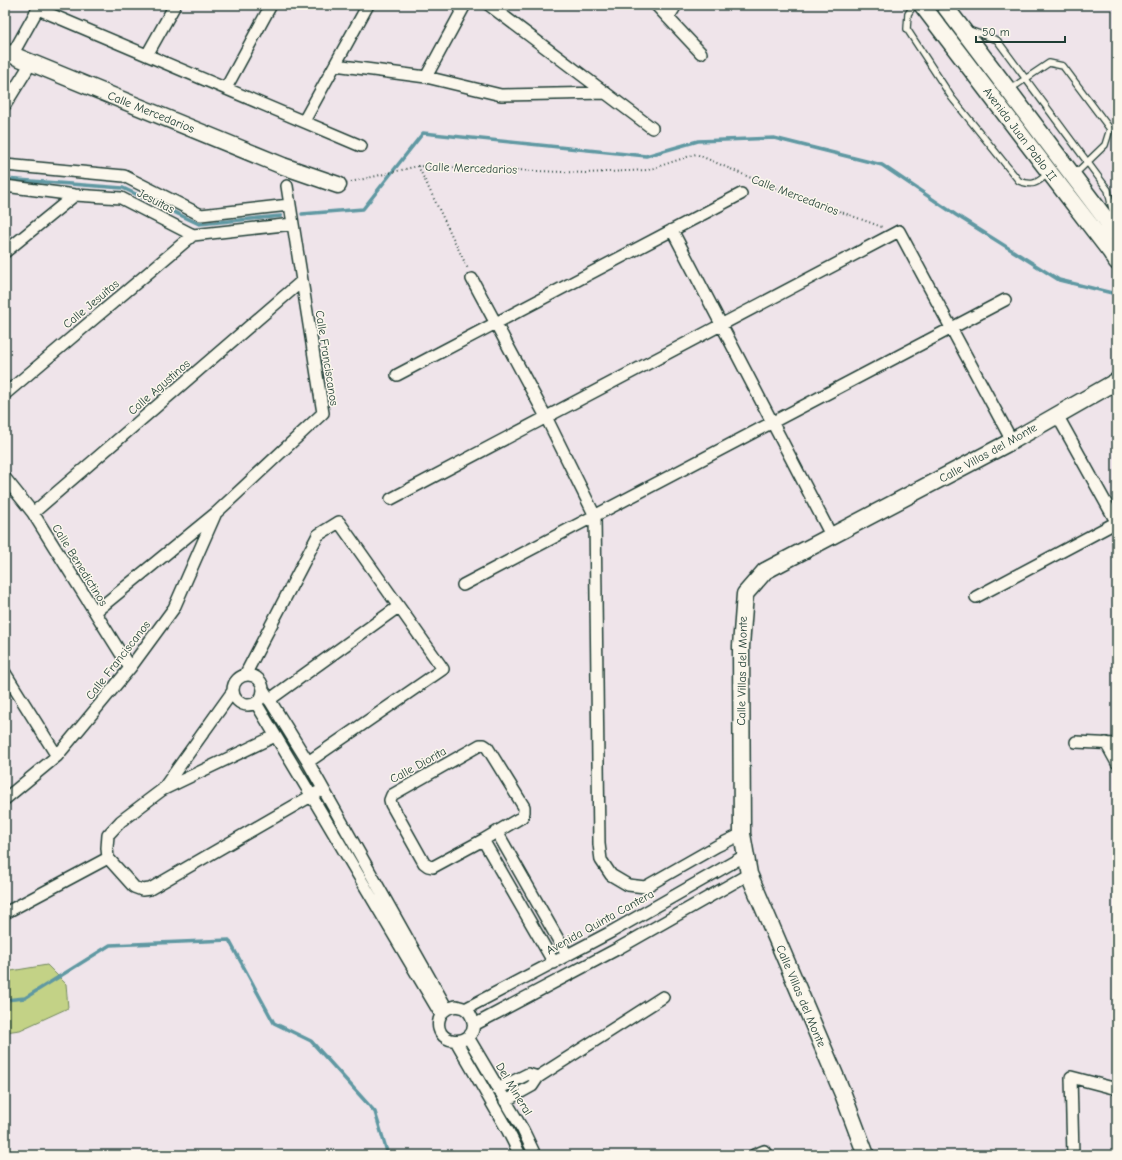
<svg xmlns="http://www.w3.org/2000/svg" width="1122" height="1160" viewBox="0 0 1122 1160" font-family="'Comic Neue',sans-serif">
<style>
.green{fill:#c3d286;stroke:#71885d}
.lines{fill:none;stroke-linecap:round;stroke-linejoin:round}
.stream{stroke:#5f98a2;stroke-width:3.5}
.lane-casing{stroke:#1f3d34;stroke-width:8}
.street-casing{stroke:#1f3d34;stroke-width:14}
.secondary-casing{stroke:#1f3d34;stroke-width:19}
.path{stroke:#1f3d34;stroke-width:2;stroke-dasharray:1 3;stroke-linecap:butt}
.lane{stroke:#fbf7ec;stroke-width:5.5}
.street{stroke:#fbf7ec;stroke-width:11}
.secondary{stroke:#fbf7ec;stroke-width:16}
.labels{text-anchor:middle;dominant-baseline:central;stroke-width:3;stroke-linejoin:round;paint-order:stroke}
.street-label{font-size:12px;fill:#1f3d34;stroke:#fbf7ec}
</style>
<rect width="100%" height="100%" fill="#efe4ea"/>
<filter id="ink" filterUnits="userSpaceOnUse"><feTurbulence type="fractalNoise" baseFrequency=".025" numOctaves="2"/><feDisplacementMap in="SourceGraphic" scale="8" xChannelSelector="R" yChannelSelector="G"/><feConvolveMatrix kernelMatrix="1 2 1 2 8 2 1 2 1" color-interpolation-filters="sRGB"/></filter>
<g filter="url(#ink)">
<path class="green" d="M47 965 66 984 68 1008 20 1030 5 1032V972Z"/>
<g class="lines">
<path class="stream" d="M5 179 123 188 199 224 281 216
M302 214 363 209 423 133 646 156 698 141 774 138 882 165 956 215 1059 280 1112 293
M5 1000 25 998 110 945 229 940 274 1023 311 1041 375 1112 388 1155"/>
<g class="lane-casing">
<path id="lane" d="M914 5 908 14 907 29 952 98 1019 181C1035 187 1037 182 1049 173
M969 30 997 40 1108 190 1115 223
M1009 90 1049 63 1063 66 1110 129 1105 145 1075 174"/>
</g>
<g class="street-casing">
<path id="street" d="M489 5 652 128
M656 5 701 53
M38 9 361 146
M668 18 676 5
M12 55 40 5
M147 55 175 5
M335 65 426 77 501 95 606 93
M426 77 465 5
M226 88 271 5
M5 105 31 63
M304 121 368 5
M5 165 124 176 201 215 289 205
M5 186 75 195 121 198 193 235 293 224
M672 230 832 537
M5 252 75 195
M472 279 546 417 595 516 599 844 601 860 611 875 628 885 645 887 717 846 742 834
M397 375 741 194
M5 394 193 235
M1057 415 1117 523
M5 478 33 513 130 668
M391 499 899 231 1012 441
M33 513 302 281
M463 585 1005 300
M976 597 1117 522
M95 612 216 513 323 413 287 186
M5 673 57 756
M233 690a15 15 0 1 1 30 0a15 15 0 1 1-30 0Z
M245 675 318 535 339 522 443 669 308 762
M264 691 308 762 447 1009
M269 700 398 607
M256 703 311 795 441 1015
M1076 742 1117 744
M1106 743 1117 763
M480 745H484L487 747 524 807V812L522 817 483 840 433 867 428 866 424 863 391 804 390 800 392 795Z
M163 789 233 691
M5 799 57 756 130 668 174 608 215 515
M497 832 567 955
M483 840 554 963
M108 858 134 887 142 890 150 889 318 792
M5 913 108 858 107 848 108 835 121 821 162 790 275 736
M456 1006C459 1007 463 1007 465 1009 473 1014 477 1029 469 1036 461 1043 447 1042 441 1033 436 1025 439 1013 447 1009 450 1007 453 1007 456 1006Z
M465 1009 611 932 746 855
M474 1025 619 948 749 874
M468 1037 523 1130 535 1155
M456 1041 508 1131 520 1155
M498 1089 528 1074 538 1077
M505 1101 532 1086 538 1077 663 997
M754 1155 764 1151 767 1155
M1073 1155 1071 1077 1117 1089"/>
</g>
<g class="secondary-casing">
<path id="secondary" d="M922 5 1050 173 1110 251 1117 262
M944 5 1117 234
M5 52 283 166 338 185
M866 1155 843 1094 749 874 742 834 741 646 745 594 765 571 1012 441 1117 381"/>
</g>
<path class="path" d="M418 166 468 269
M351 182 418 166 586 173 648 170 696 154 765 184 882 227"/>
<use href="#lane" class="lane"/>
<use href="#street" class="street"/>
<use href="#secondary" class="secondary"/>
</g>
</g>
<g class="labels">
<g class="street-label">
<text transform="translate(151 112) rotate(22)">Calle Mercedarios</text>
<text transform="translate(1020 134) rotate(53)">Avenida Juan Pablo II</text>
<text transform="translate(471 168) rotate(2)">Calle Mercedarios</text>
<text transform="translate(795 195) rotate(21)">Calle Mercedarios</text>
<text transform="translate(156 201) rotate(27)">Jesuitas</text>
<text transform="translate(91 304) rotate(-40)">Calle Jesuitas</text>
<text transform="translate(327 358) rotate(81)">Calle Franciscanos</text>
<text transform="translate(159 387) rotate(-41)">Calle Agustinos</text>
<text transform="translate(988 453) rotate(-29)">Calle Villas del Monte</text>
<text transform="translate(80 565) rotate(58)">Calle Benedictinos</text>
<text transform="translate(118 660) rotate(-52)">Calle Franciscanos</text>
<text transform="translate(742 671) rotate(-89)">Calle Villas del Monte</text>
<text transform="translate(418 765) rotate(-29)">Calle Diorita</text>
<text transform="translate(600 922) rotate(-29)">Avenida Quinta Cantera</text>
<text transform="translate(801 996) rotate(67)">Calle Villas del Monte</text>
<text transform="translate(514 1089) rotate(59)">Del Mineral</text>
</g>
</g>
<rect width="1122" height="1160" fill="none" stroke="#fbf7ec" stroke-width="20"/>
<rect x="10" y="10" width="1102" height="1140" fill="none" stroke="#1f3d34" stroke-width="1.5" filter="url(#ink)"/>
<path d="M976 36v6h89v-6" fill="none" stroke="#1f3d34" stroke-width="2"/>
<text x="982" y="36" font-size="12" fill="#1f3d34" stroke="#fbf7ec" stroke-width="3" paint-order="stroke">50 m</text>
</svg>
